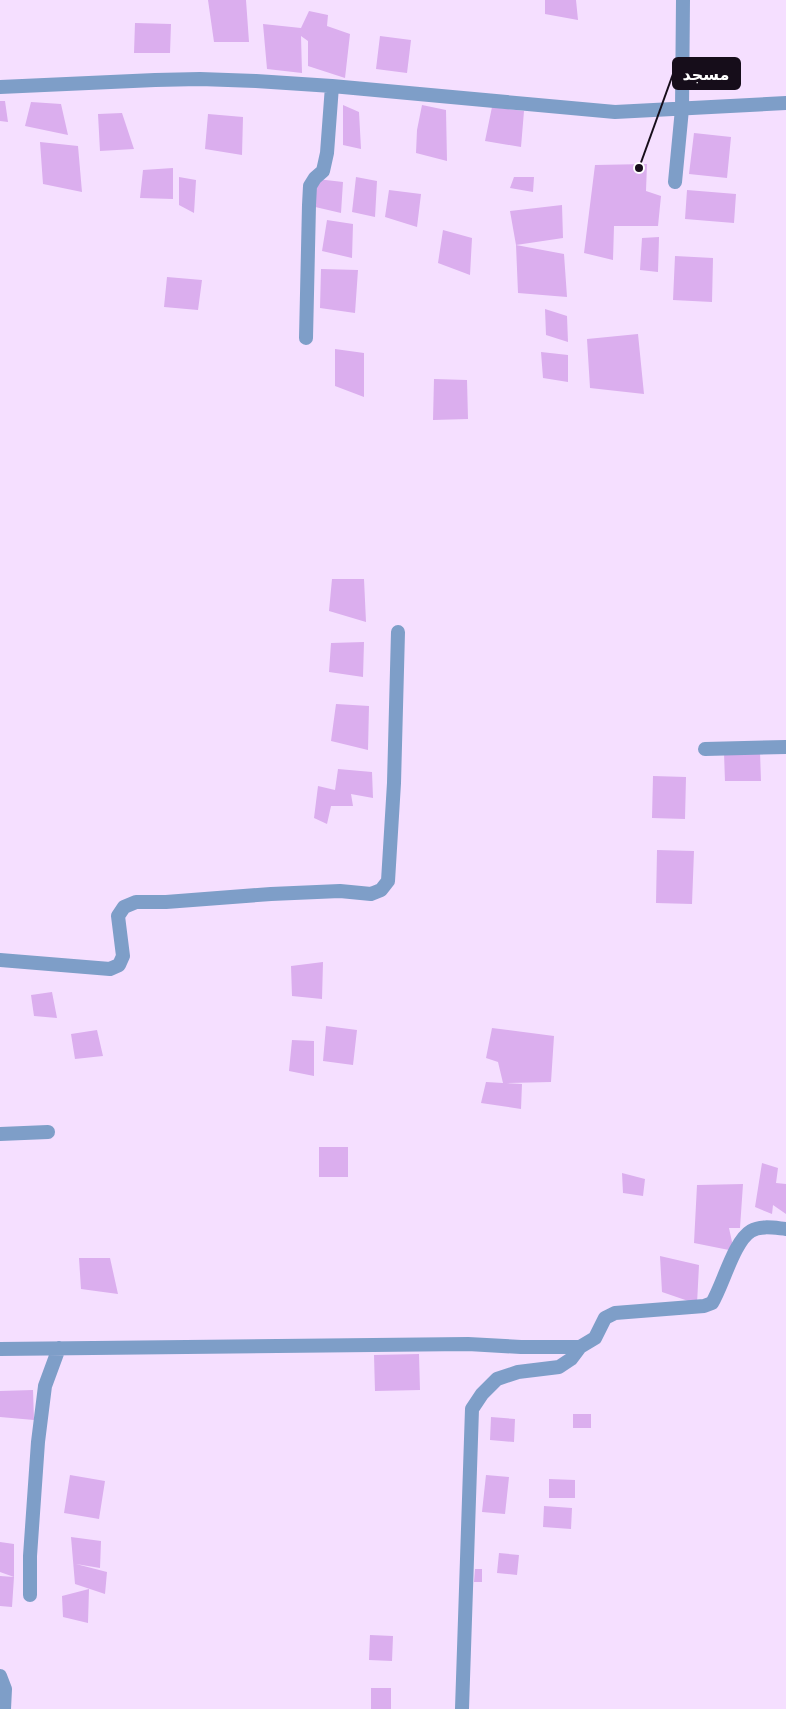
<svg xmlns="http://www.w3.org/2000/svg" width="786" height="1709" viewBox="0 0 786 1709" font-family="'DejaVu Sans','Noto Sans Arabic',sans-serif">
<style>
.building{fill:#dbaeee}
.lines{fill:none;stroke-linecap:round;stroke-linejoin:round}
.minor{stroke:#7e9ec8;stroke-width:14}
.leader{fill:none;stroke:#160d1a;stroke-width:2}
.callout-dot{fill:#160d1a;stroke:#fff;stroke-width:2}
.callout{fill:#160d1a;stroke:#160d1a;stroke-width:2}
.callout-label{font-size:16px;text-anchor:middle;font-weight:bold;fill:#fff}
</style>
<rect width="100%" height="100%" fill="#f5dfff"/>
<path class="building" d="M208 0H246L249 42H214Z
M545 0H576L578 20 545 14Z
M309 11 328 15 327 26 350 34 345 78 308 66V41L301 36 302 73 267 69 263 24 301 28Z
M135 23 171 24 170 53H134Z
M380 36 411 40 407 73 376 69Z
M0 101H5L8 122 0 121Z
M31 102 61 104 68 135 25 126Z
M343 105 359 112 361 149 343 145Z
M422 105 446 110 447 161 416 153 417 130Z
M492 107 524 111 521 147 485 141Z
M122 113 134 149 100 151 98 114Z
M208 114 243 117 242 155 205 149Z
M694 133 731 137 727 178 689 174Z
M40 142 78 146 82 192 43 184Z
M647 164 646 191 661 196 658 226H614L613 260 584 253 595 165Z
M173 168V199L140 198 143 170Z
M179 177 196 180 194 213 179 205Z
M356 177 377 181 375 217 352 212Z
M514 177H534L533 192 510 188Z
M317 179 343 182 341 213 311 206Z
M389 190 421 194 417 227 385 217Z
M687 190 736 194 734 223 685 219Z
M562 205 563 238 516 245 564 254 567 297 518 293 516 245 510 211Z
M327 220 353 224 352 258 322 251Z
M443 230 472 238 470 275 438 263Z
M659 237 658 272 640 270 642 238Z
M675 256 713 258 712 302 673 300Z
M321 269 358 270 355 313 320 308Z
M167 277 202 280 198 310 164 307Z
M545 309 567 316 568 342 546 335Z
M638 334 644 394 590 388 587 339Z
M335 349 364 353V397L335 386Z
M541 352 568 355V382L543 378Z
M434 379 467 380 468 419 433 420Z
M332 579H364L366 622 329 611Z
M364 642 363 677 329 672 331 643Z
M336 704 369 706 368 750 331 741Z
M760 752 761 781H725L724 753Z
M338 769 372 772 373 798 351 794 353 806H331L327 824 314 818 318 786 335 790Z
M653 776 686 777 685 819 652 818Z
M657 850 694 851 692 904 656 903Z
M323 962 322 999 292 996 291 966Z
M52 992 57 1018 34 1016 31 995Z
M326 1026 357 1030 353 1065 323 1061Z
M492 1028 554 1036 551 1082 506 1083 522 1084 521 1109 481 1103 486 1082 503 1083 498 1062 486 1058Z
M97 1030 103 1056 75 1059 71 1034Z
M292 1040 314 1041V1076L289 1071Z
M319 1147H348V1177H319Z
M762 1163 778 1168 776 1183 786 1184V1214L773 1205 772 1214 755 1207Z
M622 1173 645 1179 643 1196 623 1193Z
M743 1184 740 1228H729L734 1251 694 1243 697 1185Z
M660 1256 699 1265 697 1304 662 1292Z
M79 1258H110L118 1294 81 1289Z
M419 1354 420 1390 375 1391 374 1355Z
M33 1390 34 1420 0 1417V1391Z
M573 1414H591V1428H573Z
M491 1417 515 1419 514 1442 490 1440Z
M70 1475 105 1481 99 1519 64 1513Z
M486 1475 509 1477 505 1514 482 1512Z
M549 1479 575 1480V1498H549Z
M544 1506 572 1508 571 1529 543 1527Z
M71 1537 101 1541 100 1568 76 1564 107 1572 105 1594 75 1584Z
M0 1542 14 1544V1577L12 1607 0 1606V1576L14 1577 0 1572Z
M499 1553 519 1555 517 1575 497 1573Z
M475 1569H482V1582H474Z
M89 1589 88 1623 63 1617 62 1596Z
M370 1635 393 1636 392 1661 369 1660Z
M371 1688H391V1709H371Z"/>
<g class="lines">
<path class="minor" d="M0 87 155 80 200 79 256 81 332 86 615 112 786 103
M675 182 682 109 683 0
M306 338 309 205 310 186 315 178 323 171 327 153 332 86
M705 749 786 747
M0 960 110 969 119 965 123 956 118 916 124 907 136 902H166L271 894 340 891 371 894 381 890 388 881 394 783 398 632
M0 1134 48 1132
M0 1349 468 1344 521 1347H580
M30 1595V1556L38 1442 45 1386 59 1348
M0 1676 5 1689 4 1709
M462 1709 472 1409 482 1394 497 1379 518 1372 559 1367 571 1359 580 1347 595 1338 605 1318 615 1313 704 1306 712 1303C723 1285 734 1241 751 1231 761 1225 775 1228 786 1229"/>
</g>
<path class="leader" d="M639 168L673 74"/>
<circle class="callout-dot" cx="639" cy="168" r="5"/>
<rect class="callout" x="673" y="58" width="67" height="31" rx="5"/>
<g class="callout-label">
<text x="706" y="80">مسجد</text>
</g>
</svg>
